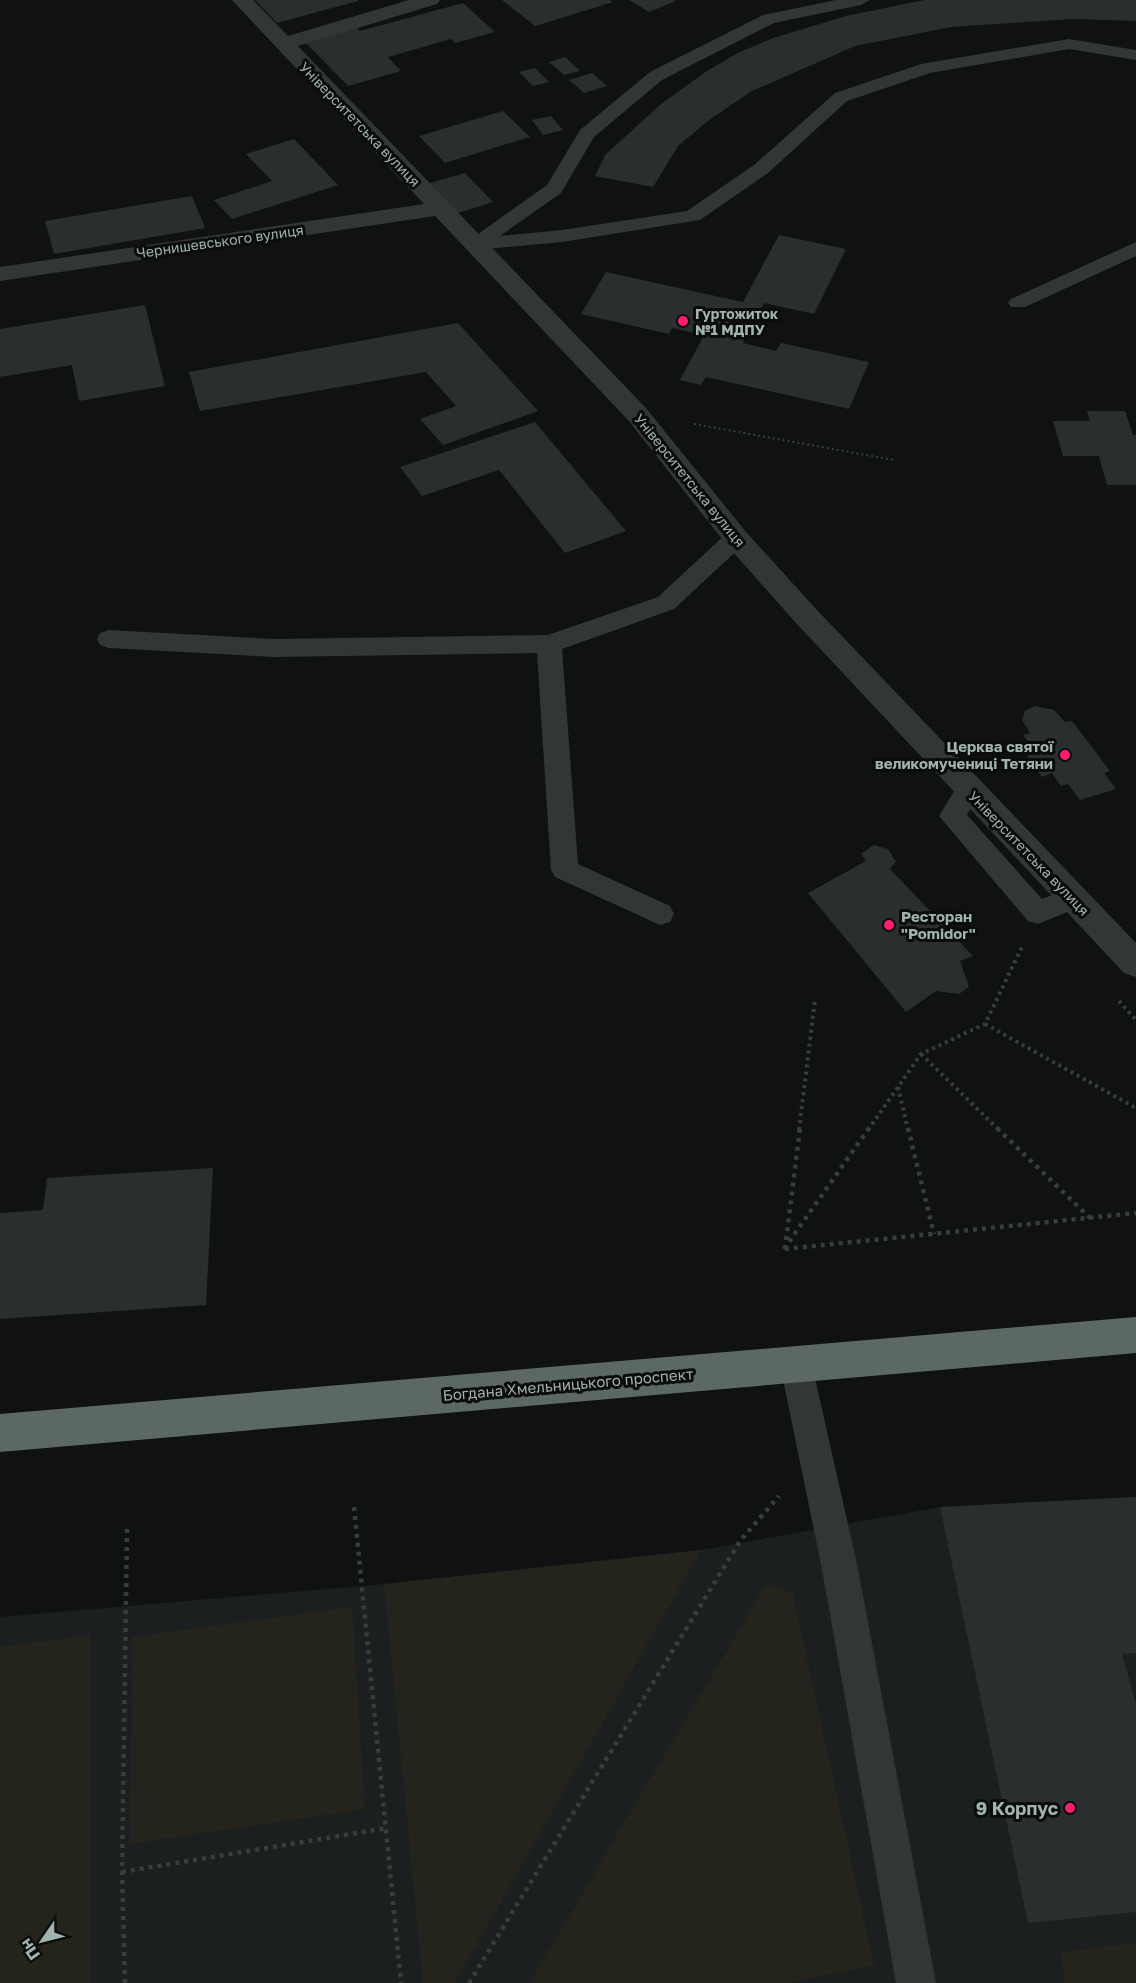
<svg xmlns="http://www.w3.org/2000/svg" width="1136" height="1983" viewBox="0 0 1136 1983" font-family="'Golos Text',sans-serif">
<style>
.built{fill:#1c1f1f}
.green{fill:#24241c}
.building{fill:#2a2e2e}
.lines{fill:none;stroke-linecap:round;stroke-linejoin:round}
.path-far2{stroke:#373e3c;stroke-width:2;stroke-dasharray:2 3;stroke-linecap:butt}
.path-far1{stroke:#373e3c;stroke-width:4;stroke-dasharray:3 4;stroke-linecap:butt}
.path{stroke:#373e3c;stroke-width:4.5;stroke-dasharray:4 5;stroke-linecap:butt}
.lane{fill:#313736;fill-rule:evenodd}
.street{fill:#313736;fill-rule:evenodd}
.highway{fill:#5c6865;fill-rule:evenodd}
.poi-dot{fill:#fd1d70;stroke:#0b0c0c;stroke-width:2}
.labels{text-anchor:middle;dominant-baseline:central;stroke-width:6;stroke-linejoin:round;paint-order:stroke}
.far-street-label{font-size:14px;fill:#a0b3ad;stroke:#0b0c0c}
.far-poi-label{font-size:14px;font-weight:bold;fill:#a0b3ad;stroke:#0b0c0c;text-anchor:start}
.poi-label{font-size:15px;font-weight:bold;fill:#a0b3ad;stroke:#0b0c0c;text-anchor:end}
.street-label{font-size:15px;fill:#a0b3ad;stroke:#0b0c0c}
.near-poi-label{font-size:18px;font-weight:bold;fill:#a0b3ad;stroke:#0b0c0c;text-anchor:end}
</style>
<rect width="100%" height="100%" fill="#101212"/>
<path class="built" d="M1136 1497V1983H0V1617L384 1584 701 1550 940 1507Z"/>
<path class="green" d="M701 1550 455 1983H423L384 1584Z
M766 1584 793 1594 874 1965 790 1983H529Z
M352 1607 365 1809 130 1844 132 1637Z
M90 1635V1983H0V1647Z
M1136 1943V1983H1065L1060 1952Z"/>
<path class="building" d="M255 0H358V1L277 23Z
M502 0H610L613 2 535 26Z
M629 0H674L676 1 649 12Z
M924 0H1136V21L1073 19 951 27 855 46 752 91 709 120 678 146 653 187 595 176 605 155 661 104 707 71 738 53 773 38 846 16Z
M463 3 495 32 455 43 451 39 388 57 401 71 348 86 305 42 357 28 360 31Z
M565 57 580 71 564 75 549 62Z
M535 68 549 82 533 86 519 72Z
M592 73 607 86 584 93 569 80Z
M503 111 530 137 445 163 419 136Z
M551 116 563 130 543 135 532 120Z
M294 139 338 185 232 219 214 200 272 181 246 154Z
M465 173 493 202 451 215 423 185Z
M192 196 205 228 54 254 45 221Z
M779 235 846 249 814 314 764 303 743 343 776 351 781 343 869 362 849 409 706 377 701 385 680 380 704 335 672 328 669 334 581 314 606 272 743 302Z
M145 305 165 386 79 401 72 365 0 377V329Z
M458 323 538 411 443 445 420 419 456 406 426 372 200 411 189 372Z
M1087 411H1125L1133 435H1136V485H1107L1099 456H1063L1053 421H1090Z
M535 422 626 531 565 553 499 470 422 496 400 467Z
M1035 706 1054 710 1065 722 1072 721 1110 771 1104 773 1116 789 1080 800 1068 784 1061 786 1052 773 1042 777 1027 756 1037 753 1023 735 1030 733 1022 720 1025 711Z
M874 845 888 849 896 862 890 869 973 956 960 961 969 987 959 994 936 991 906 1012 808 893 866 861 861 854Z
M213 1168 206 1305 0 1319V1213L43 1210 47 1178Z
M1136 1497V1653L1122 1654 1136 1704V1912L1028 1923 940 1507Z"/>
<g class="lines">
<path class="path-far2" d="M694 424 894 460"/>
<path class="path-far1" d="M1119 1001 1136 1020
M985 1024 1136 1108
M921 1054 999 1130
M898 1087 908 1130
M799 1130 815 1000
M868 1130 921 1054 985 1024 1022 947"/>
<path class="path" d="M908 1128 934 1234
M997 1128 1090 1218
M784 1249 869 1128
M785 1249 1136 1213
M785 1249 800 1128
M354 1507 401 1983
M122 1872 387 1828
M125 1983 122 1872 127 1529
M469 1983 740 1541 779 1496"/>
<path class="lane" d="M836 0H870L861 5 774 23 662 80 594 137 561 193 500 236 562 230 687 211 754 165 835 93 921 64 1069 39 1136 50V60L1069 49 930 73 847 101 768 173 700 220 562 242 474 250 467 248 464 244 547 185 580 130 650 72 763 15Z
M1136 242V256L1025 307H1011L1008 303 1011 299Z
M736 530 744 532 748 538 744 544 674 609 562 649 578 864 670 906 674 914 670 922 660 925 555 877 551 870 537 653 274 657 109 648 100 645 97 639 100 633 109 630 274 639 548 635 658 597 728 532Z
M968 780 977 783 981 790 967 815 1042 899 1072 887 1082 890 1086 898 1082 906 1038 924 1028 921 939 816 959 783Z
M796 1350 808 1354 812 1365 857 1564 936 1983H896L821 1564 780 1365 784 1354Z"/>
<path class="street" d="M232 0H253L288 36 409 0H440L437 4 298 46 646 408 746 532 816 609 1136 943V977L1124 973 796 623 726 544 628 420 435 216 0 281V267L424 204Z"/>
<path class="highway" d="M1136 1317V1353L0 1452V1414Z"/>
</g>
<g class="poi-dot">
<circle cx="683" cy="321" r="6"/>
<circle cx="1065" cy="755" r="6"/>
<circle cx="889" cy="925" r="6"/>
<circle cx="1070" cy="1808" r="6"/>
</g>
<g class="labels">
<g class="far-street-label">
<text transform="translate(360 124) rotate(46)">Університетська вулиця</text>
<text transform="translate(220 241) rotate(-8)">Чернишевського вулиця</text>
<text transform="translate(690 480) rotate(51)">Університетська вулиця</text>
<text transform="translate(1029 853) rotate(46)">Університетська вулиця</text>
</g>
<g class="far-poi-label">
<text x="695" y="313">Гуртожиток<tspan x="695" dy="16">№1 МДПУ</tspan></text>
</g>
<g class="poi-label">
<text x="1053" y="746">Церква святої<tspan x="1053" dy="17">великомучениці Тетяни</tspan></text>
<text x="901" y="916" text-anchor="start">Ресторан<tspan x="901" dy="17">"Pomidor"</tspan></text>
</g>
<g class="street-label">
<text transform="translate(568 1384) rotate(-5)">Богдана Хмельницького проспект</text>
</g>
<g class="near-poi-label">
<text x="1058" y="1808">9 Корпус</text>
</g>
</g>
<g transform="translate(42 1941) rotate(235)" stroke="#0b0c0c" stroke-width="4.5" paint-order="stroke">
<path d="M0-4.5L10 22L0 15L-10 22Z" fill="#a0b3ad"/>
<text y="-9" font-size="16" font-weight="bold" text-anchor="middle" fill="#a0b3ad">Пн</text>
</g>
</svg>
